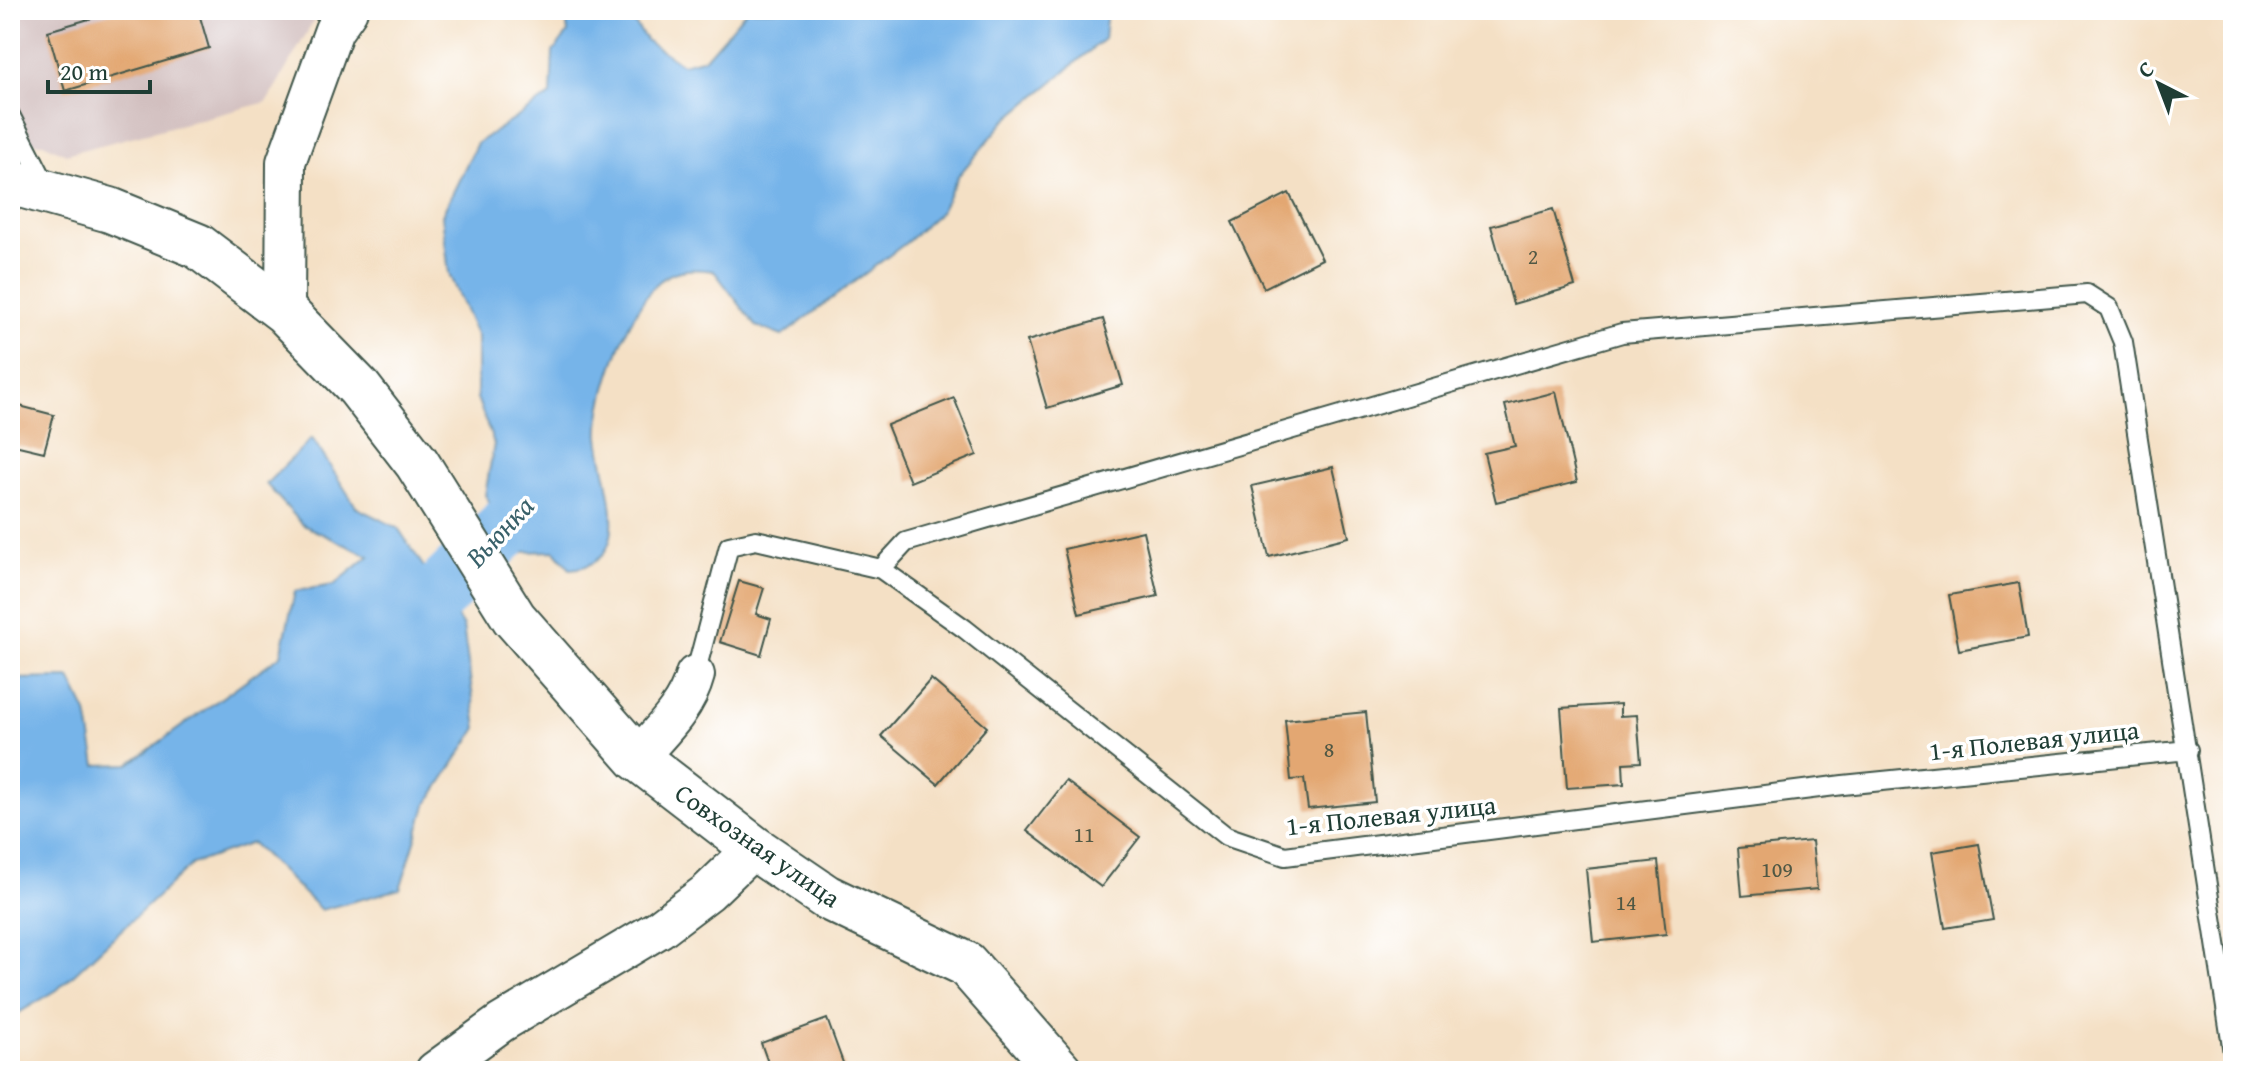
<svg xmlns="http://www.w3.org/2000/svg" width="2243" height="1081" viewBox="0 0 2243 1081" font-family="'Gentium Book Plus',serif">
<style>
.industrial{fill:#d2bfbf}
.water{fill:#76b4e9;stroke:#4a788e;stroke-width:2}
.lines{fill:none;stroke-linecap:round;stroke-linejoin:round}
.river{stroke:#76b4e9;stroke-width:60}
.building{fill:#e3a772}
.service-casing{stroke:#3f554a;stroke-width:22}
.minor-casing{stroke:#3f554a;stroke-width:42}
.tertiary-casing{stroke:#3f554a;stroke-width:48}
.service{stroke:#fff;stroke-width:18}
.minor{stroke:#fff;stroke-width:38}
.tertiary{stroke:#fff;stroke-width:44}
.labels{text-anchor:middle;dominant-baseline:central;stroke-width:7;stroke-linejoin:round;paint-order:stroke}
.number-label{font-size:22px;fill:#505844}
.street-label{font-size:26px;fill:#1f3d34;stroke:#fff}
.water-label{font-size:28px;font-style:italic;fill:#39616a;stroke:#fff}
</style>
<rect width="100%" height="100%" fill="#fff"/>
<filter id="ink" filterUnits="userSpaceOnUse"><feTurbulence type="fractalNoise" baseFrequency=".0125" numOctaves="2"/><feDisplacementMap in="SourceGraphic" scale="16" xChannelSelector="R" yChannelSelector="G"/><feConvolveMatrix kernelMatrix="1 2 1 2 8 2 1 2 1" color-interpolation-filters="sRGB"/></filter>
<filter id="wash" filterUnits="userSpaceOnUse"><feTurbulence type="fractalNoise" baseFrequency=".006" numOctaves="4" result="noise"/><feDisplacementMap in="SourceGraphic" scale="32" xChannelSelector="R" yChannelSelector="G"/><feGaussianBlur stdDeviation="1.8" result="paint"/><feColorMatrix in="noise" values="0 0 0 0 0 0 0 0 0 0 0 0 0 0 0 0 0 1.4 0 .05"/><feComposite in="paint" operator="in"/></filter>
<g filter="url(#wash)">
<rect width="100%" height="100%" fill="#f4e0c5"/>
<path class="industrial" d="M10 10H320L267 102 66 154 43 143H10Z"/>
<path class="water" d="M565 10H625L647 41 682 64 705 58 747 10H1107L1104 39 1004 122 958 176 940 212 907 242 782 336 756 326 714 271C695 269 677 267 661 280 631 302 596 400 599 437 603 481 640 564 570 569L555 551 521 552 485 495 494 444 477 398V337L449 274 442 215 477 143 551 95 553 52 568 33Z
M312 438 357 508 398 528 463 626 477 728 426 806 400 889 321 910 252 843 192 864 57 990 10 1018V679L70 678 87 713 96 765 129 764 281 655 295 591 334 585 369 556 303 525 266 484Z"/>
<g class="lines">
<path class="river" d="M381 651 535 499 543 460"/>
</g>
<g id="blocks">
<path class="building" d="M120 10H198L209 48 65 91 48 31Z
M1289 193 1322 259 1264 288 1232 222Z
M1553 209 1575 286 1513 304 1491 226Z
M1103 319 1123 385 1047 408 1027 341Z
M1556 392 1577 482 1496 502 1484 453 1515 446 1505 405Z
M954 398 977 455 910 482 887 425Z
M12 404 54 415 44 452 10 444Z
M1333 467 1349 537 1269 557 1252 486Z
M1143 531 1158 596 1079 614 1064 549Z
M739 581 764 588 756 614 771 619 761 655 720 642Z
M2019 583 2028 637 1959 650 1949 595Z
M931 679 987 727 938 784 881 736Z
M1620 704V716L1637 715 1641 762 1623 763 1624 784 1567 788 1561 708Z
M1366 712 1375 802 1308 809 1304 779 1291 780 1285 720Z
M1066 781 1140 837 1101 887 1027 831Z
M1812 841 1817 889 1742 896 1738 848Z
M1979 844 1993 920 1945 928 1932 852Z
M1658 861 1666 934 1593 942 1586 869Z
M827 1019 846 1071H771L761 1043Z"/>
</g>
</g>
<g filter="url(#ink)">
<use href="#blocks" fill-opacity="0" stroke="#3f554a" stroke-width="2"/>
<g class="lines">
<g class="service-casing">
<path id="service" d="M10 115 47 187
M881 569 906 542 1622 333 2087 294 2109 308 2123 342 2233 1053
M695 675 729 546 756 540 881 569 965 629 1226 836 1285 856 1843 785 2188 750"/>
</g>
<g class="minor-casing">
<path id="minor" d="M285 312 286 162 334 30 348 10
M637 758C660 732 686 709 695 675
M435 1071 501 1023 659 929 708 892 754 848"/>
</g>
<g class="tertiary-casing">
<path id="tertiary" d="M10 182 110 210 198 246 285 312 359 388 417 463 514 618 637 758 754 848 826 897 966 964 1060 1071"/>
</g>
<use href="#service" class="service"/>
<use href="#minor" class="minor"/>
<use href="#tertiary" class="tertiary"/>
</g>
</g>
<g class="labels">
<g class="number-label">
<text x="1533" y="256">2</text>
<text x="1329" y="749">8</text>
<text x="1084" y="834">11</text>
<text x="1777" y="869">109</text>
<text x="1626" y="902">14</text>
</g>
<g class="street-label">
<text transform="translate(2034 740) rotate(-6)">1-я Полевая улица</text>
<text transform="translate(1391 815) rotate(-6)">1-я Полевая улица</text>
<text transform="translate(758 845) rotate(35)">Совхозная улица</text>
</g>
<g class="water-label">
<text transform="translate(499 531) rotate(-47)">Вьюнка</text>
</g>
</g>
<rect width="2243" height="1081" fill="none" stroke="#fff" stroke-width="40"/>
<g transform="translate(2159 84) rotate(318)" stroke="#ffffff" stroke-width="6" paint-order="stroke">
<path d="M0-6L14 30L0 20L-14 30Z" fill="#1f3d34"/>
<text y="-12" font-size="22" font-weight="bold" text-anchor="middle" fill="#1f3d34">С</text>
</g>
<path d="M48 80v12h102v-12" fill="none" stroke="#1f3d34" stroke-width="4"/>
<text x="60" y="80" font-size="24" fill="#1f3d34" stroke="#ffffff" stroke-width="6" paint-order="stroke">20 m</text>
</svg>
